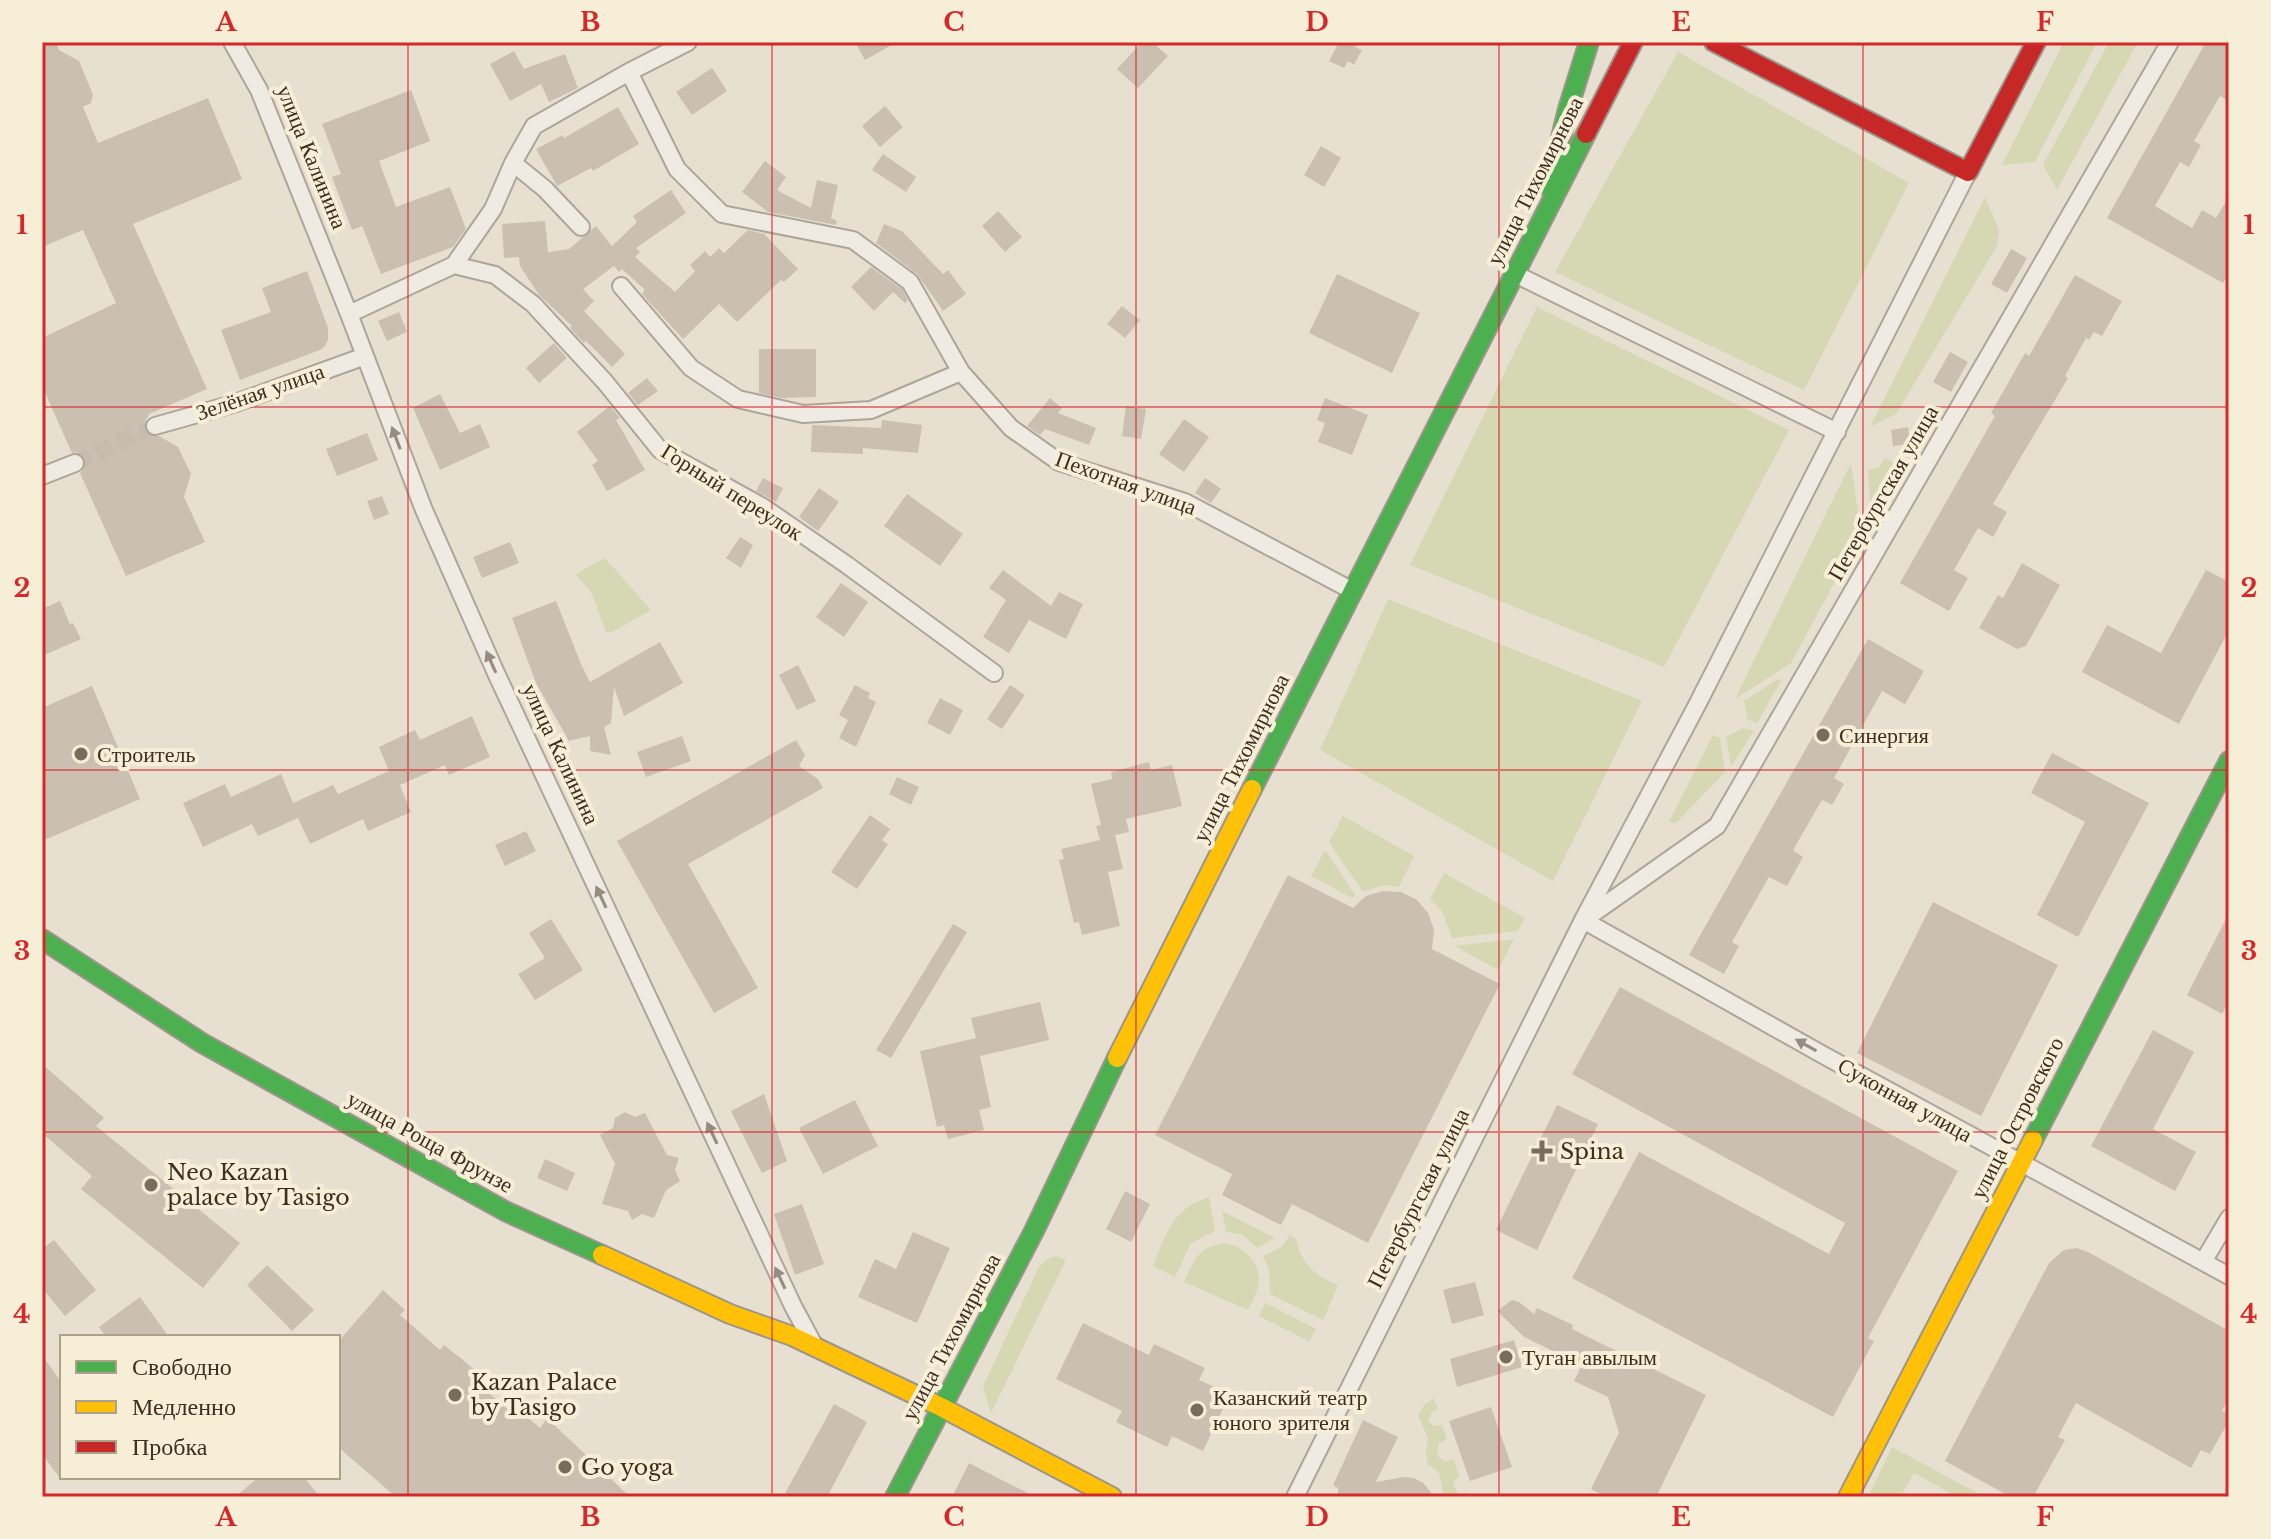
<svg xmlns="http://www.w3.org/2000/svg" width="2271" height="1539" viewBox="0 0 2271 1539" font-family="'Libre Baskerville',serif">
<style>
.green{fill:#d6d7b3}
.building{fill:#cbbfb2}
.lines{fill:none;stroke-linecap:round;stroke-linejoin:round}
.street-tunnel{stroke:#c5bcae;stroke-width:16;stroke-dasharray:16 8;stroke-linecap:butt}
.street-casing{stroke:#ada599;stroke-width:20}
.fast-casing{stroke:#9c958a;stroke-width:22}
.slow-casing{stroke:#9c958a;stroke-width:22}
.jam-casing{stroke:#9c958a;stroke-width:22}
.street{stroke:#efebe3;stroke-width:16}
.fast{stroke:#4caf50;stroke-width:18}
.slow{stroke:#ffc107;stroke-width:18}
.jam{stroke:#c62828;stroke-width:18}
.oneway{fill:#968c82}
.grid{fill:none;stroke:#d62828;stroke-width:2;stroke-opacity:0.55}
.poi-dot{fill:#786c5e;stroke:#f7eed8;stroke-width:3}
.labels{text-anchor:middle;dominant-baseline:central;stroke-width:8;stroke-linejoin:round;paint-order:stroke}
.street-label{font-size:22px;fill:#3d2e20;stroke:#f7eed8}
.poi-label{font-size:22px;fill:#3d2e20;stroke:#f7eed8;text-anchor:start}
.neatline{fill:none;stroke:#d62828;stroke-width:3}
.grid-label{font-size:26px;text-anchor:middle;font-weight:bold;fill:#d62828}
</style>
<rect width="100%" height="100%" fill="#e7e0d1"/>
<path class="green" d="M2064 42H2097L2035 162 2002 165Z
M2109 42H2138L2057 190 2043 165Z
M1678 52 1909 183 1804 390 1555 272Z
M1985 197 1999 230 1997 246 1896 414 1870 427Z
M1537 307 1789 430 1664 667 1410 565Z
M1885 458 1900 466 1871 519 1868 470 1879 467Z
M1851 463 1861 533 1791 663 1735 699Z
M605 558 651 610 612 632H606L592 594 576 574Z
M1388 599 1642 701 1553 881 1320 750Z
M1778 679 1781 681 1757 723 1748 720 1744 701Z
M1743 728 1754 731 1731 767 1726 737Z
M1713 735 1720 738 1725 772 1676 823 1669 822Z
M1343 816 1414 856 1399 887 1385 885 1363 892 1329 842Z
M1325 850 1355 895 1352 898 1311 876Z
M1444 873 1525 918 1518 931 1452 938 1442 911 1430 899Z
M1514 939 1498 970 1455 946Z
M1209 1197 1215 1231 1191 1243 1175 1277 1153 1266C1167 1232 1172 1209 1209 1197Z
M1222 1211 1275 1238 1258 1248 1241 1234 1226 1232Z
M1290 1235 1296 1239C1302 1264 1314 1276 1338 1285L1323 1320 1270 1294 1269 1269 1263 1256 1281 1247Z
M1226 1243C1245 1247 1263 1264 1258 1286 1257 1294 1251 1303 1248 1310L1184 1282C1196 1257 1197 1248 1226 1243Z
M1056 1256 1066 1260 991 1413 983 1386 1039 1267 1047 1259Z
M1265 1303 1316 1329 1309 1341 1259 1316Z
M1434 1398 1438 1409 1432 1412 1428 1420 1434 1426 1442 1425 1447 1439 1439 1443 1437 1455 1444 1461 1454 1460 1459 1476 1453 1482 1458 1494 1467 1493 1468 1497H1444L1439 1473 1428 1464 1426 1453 1428 1438 1418 1416 1424 1405Z
M1892 1447 1985 1497H1957L1914 1473 1900 1497H1868Z"/>
<path class="building" d="M42 42H56L59 50 79 61 93 95 91 103 83 107 98 143 208 98 242 179 133 224 207 389 149 414 144 424 148 434 159 436 178 447 191 474 184 497 205 542 126 576 80 473 86 465 85 458 77 452 72 453 42 386V338L116 303 83 230 42 247Z
M855 42H897L865 60Z
M1142 42H1152L1168 56 1138 88 1117 69Z
M1339 42H1358L1355 47 1362 50 1354 65 1348 61 1344 68 1329 61Z
M2206 42H2229V101L2220 96 2194 141 2201 145 2189 167 2180 162 2155 206 2192 228 2202 210 2216 218 2229 196V272L2223 283 2107 218Z
M514 51 524 69 565 54 578 88 549 102 541 84 510 101 490 64Z
M712 68 727 91 692 115 676 92Z
M411 90 430 141 379 161 396 207 450 187 466 229 453 247 381 274 362 226 352 230 332 177 341 174 322 124Z
M885 106 903 127 880 147 862 126Z
M618 107 639 144 593 171 591 168 557 186 536 149 563 135 564 138Z
M1321 146 1341 158 1324 187 1304 175Z
M883 154 916 177 906 192 872 170Z
M765 161 786 177 777 190 811 208 817 180 838 185 831 218 837 221 836 225 768 212 742 192Z
M671 190 686 213 636 248 640 252 635 257 675 292 695 271 690 265 705 251 710 257 719 248 724 253 748 230 764 234 798 269 784 282 781 280 737 322 719 304 683 339 642 294 645 290 622 269 619 272 614 266 583 289 594 301 584 311 625 354 612 367 586 341 584 343 570 328 572 326 539 295 520 266 519 257 504 258 502 224 545 221 548 252 569 249 596 226 612 246 637 222 633 216Z
M998 211 1022 237 1005 252 982 226Z
M884 224 902 231 943 274 948 270 966 294 943 311 917 274 876 243Z
M2011 249 2027 258 2007 293 1991 284Z
M871 267 902 289 908 300 905 303 893 292 874 311 851 287Z
M307 271 328 328V340L325 346 320 350 240 380 221 330 271 312 262 288Z
M1337 274 1420 313 1392 373 1309 333Z
M2075 275 2122 301 2102 336 2094 332 2089 340 2086 338 2065 376 2068 378 1993 504 2007 512 1993 537 1978 528 1954 570 1968 578 1949 611 1900 583 1995 416 1991 413 2025 353 2029 356Z
M1122 306 1140 320 1125 338 1107 324Z
M399 312 407 332 387 341 378 321Z
M554 343 567 358 539 383 526 368Z
M759 349H816V397L781 398 759 393Z
M1950 352 1968 362 1951 392 1933 382Z
M647 378 658 391 638 405 628 393Z
M440 394 460 433 480 424 490 447 440 470 413 408Z
M1050 398 1062 408 1058 413 1096 428 1089 445 1045 429 1040 435 1027 426Z
M1325 398 1368 415 1352 455 1318 442 1325 423 1317 420Z
M610 406 620 418 616 420 645 470 607 491 592 465 598 461 577 432Z
M1126 406 1146 409 1141 439 1122 436Z
M1184 419 1209 437 1184 472 1159 454Z
M882 420 922 425 918 453 863 448V454L811 452 812 425 881 428Z
M1908 427 1910 444 1893 446 1891 430Z
M367 433 378 460 337 476 326 449Z
M763 478 783 488 776 502 756 491Z
M1205 478 1221 489 1211 503 1195 493Z
M819 488 839 502 818 531 799 517Z
M907 494 963 534 940 566 884 526Z
M382 496 389 514 374 520 367 501Z
M740 537 753 545 741 568 726 558Z
M510 542 519 563 482 578 473 557Z
M2022 563 2060 585 2026 646 2017 649 1979 628 1998 595 2003 598Z
M1003 570 1051 606 1059 592 1083 604 1066 639 1029 620 1009 653 983 637 1006 600 989 588Z
M2206 570 2229 582V630L2179 724 2082 672 2107 625 2161 653Z
M841 583 868 602 844 637 816 617Z
M60 601 70 624 73 623 81 639 42 656V609Z
M556 601 581 664 590 682 660 642 683 683 624 716 614 687 611 723 604 727 611 755 590 751V736L569 741 536 683 512 618Z
M1868 639 1924 671 1905 704 1882 691 1834 778 1844 784 1832 805 1822 800 1793 850 1803 857 1787 886 1769 877 1732 942 1739 946 1724 974 1689 955Z
M798 665 816 701 797 710 779 675Z
M855 685 870 693 868 698 876 702 856 747 839 738 848 720 839 715Z
M1010 685 1025 695 1002 729 987 719Z
M92 686 140 799 42 841V708Z
M940 698 963 710 950 735 927 723Z
M472 716 490 757 449 775 445 765 400 785 411 812 368 831 363 819 310 844 298 818 258 836 252 824 203 847 183 803 225 784 231 797 281 774 293 803 333 785 338 794 389 771 379 747 415 730 420 740Z
M682 736 691 761 646 777 637 752Z
M796 740 805 755 799 766 818 779 823 788 688 864 758 988 714 1013 617 841Z
M2052 753 2149 803 2078 937 2037 915 2085 822 2031 793Z
M1149 762 1151 770 1172 765 1182 806 1126 819 1129 832 1115 835 1123 869 1108 872 1120 926 1082 935 1079 922 1074 923 1059 860 1064 859 1061 849 1100 840 1096 826 1101 825 1091 784 1112 779 1111 772Z
M897 777 919 787 911 805 889 794Z
M870 815 890 829 882 840 888 844 857 889 831 872Z
M526 831 536 851 505 866 495 845Z
M1288 875 1353 908 1366 896 1383 891 1401 892 1417 900 1428 913 1434 930 1432 949 1500 984 1368 1243 1292 1204 1281 1225 1222 1195 1232 1174 1155 1135Z
M1933 902 2058 965 1981 1116 1857 1053Z
M2229 913V1001L2222 1014 2187 995Z
M551 919 583 970 535 1000 518 974 545 958 529 933Z
M953 924 967 932 891 1058 876 1050Z
M1620 987 1958 1171 1868 1338 1874 1341 1833 1417 1572 1278 1639 1152 1829 1254 1845 1223 1572 1074Z
M1040 1002 1049 1040 980 1056 991 1107 979 1110 984 1130 948 1139 944 1125 937 1127 920 1051 976 1038 971 1018Z
M2153 1030 2194 1052 2153 1129 2196 1152 2175 1191 2091 1146Z
M42 1064 104 1118 96 1126 240 1243 203 1288 81 1189 92 1176 42 1133Z
M764 1094 787 1161 762 1173 731 1111Z
M855 1100 878 1146 823 1174 799 1128Z
M1557 1105 1598 1124 1537 1250 1496 1230Z
M625 1112 635 1117 645 1113 667 1155 679 1158 675 1170 680 1181 666 1190 654 1218 642 1214 632 1220 628 1211 602 1204 615 1164 600 1135 613 1128 615 1118Z
M545 1159 575 1173 567 1191 537 1178Z
M1125 1191 1150 1204 1131 1242 1106 1229Z
M802 1204 824 1264 795 1275 774 1214Z
M913 1232 950 1248 917 1323 858 1297 875 1259 896 1269Z
M54 1240 96 1290 65 1316 42 1288V1249Z
M2077 1248 2090 1253 2229 1331V1398L2222 1411 2229 1414V1421L2210 1454 2201 1450 2191 1468 2076 1403 2058 1437 2065 1440 2033 1497H2011L1945 1461 2049 1263 2064 1250Z
M267 1265 314 1310 292 1331 247 1285Z
M1475 1282 1484 1315 1452 1324 1443 1290Z
M383 1290 405 1310 400 1315 440 1350 444 1345 463 1360 479 1374 474 1380 518 1418 523 1413 540 1428 547 1418 630 1497H396L338 1447V1342Z
M140 1297 169 1337H106L99 1327Z
M1512 1300 1519 1302 1534 1314 1537 1308 1573 1325 1572 1329 1706 1395 1656 1497H1606L1591 1489 1619 1433 1608 1397 1574 1381 1582 1365 1524 1337 1497 1311Z
M1083 1323 1149 1355 1154 1344 1205 1368 1199 1380 1230 1394 1203 1451 1172 1436 1167 1447 1116 1422 1122 1411 1056 1379Z
M1514 1340 1522 1367 1457 1387 1450 1359Z
M42 1355 62 1383V1481L42 1454Z
M834 1404 867 1422 827 1497H783Z
M1491 1407 1512 1467 1470 1481 1449 1421Z
M1363 1420 1398 1437 1376 1482 1404 1477 1414 1478 1423 1483 1435 1497H1338V1488L1333 1485Z
M969 1463 996 1477 1036 1497H952Z
M259 1477H304L320 1497H235Z"/>
<g class="lines">
<path class="street-tunnel" d="M75 463 155 426"/>
<g class="street-casing">
<path id="street" d="M232 42 259 90 349 314 424 510 496 673 793 1306 815 1347
M629 72 677 169 722 214 853 240 910 282 961 372 1011 428 1059 462 1185 502 1353 591
M513 163 545 189 581 227
M454 265 495 275 533 304 605 382 660 450 763 507 847 565 994 673
M1515 274 1837 432
M621 286 691 368 738 399 803 414 871 410 961 372
M349 314 454 265 493 209 513 163 534 126 629 72 688 42
M155 426 233 404 365 356
M42 476 75 463
M1588 917 1717 826 2170 42
M1583 920 1825 1056 2229 1276
M2203 1262 2229 1218
M1295 1497 1583 920 1697 705 1968 172"/>
</g>
<g class="fast-casing">
<path id="fast" d="M1549 187 1568 109 1589 42
M1252 789 1586 134
M42 939 202 1043 505 1211 602 1255
M2033 1140 2229 761
M895 1497 1034 1231 1117 1058"/>
</g>
<g class="slow-casing">
<path id="slow" d="M1117 1058 1252 789
M602 1255 730 1314 792 1336 941 1407 1112 1497
M1848 1497 2033 1140"/>
</g>
<g class="jam-casing">
<path id="jam" d="M1714 42 1968 172 2036 42
M1586 134 1633 42"/>
</g>
<use href="#street" class="street"/>
<use href="#fast" class="fast"/>
<use href="#slow" class="slow"/>
<use href="#jam" class="jam"/>
</g>
<defs><path id="oneway-solid" d="M-6-.8H1V-3.2L6.5 0L1 3.2V.8H-6Z" transform="scale(2)"/></defs>
<g class="oneway">
<use href="#oneway-solid" transform="translate(396 438) rotate(-111)"/>
<use href="#oneway-solid" transform="translate(491 662) rotate(-114)"/>
<use href="#oneway-solid" transform="translate(601 897) rotate(-115)"/>
<use href="#oneway-solid" transform="translate(1806 1045) rotate(-151)"/>
<use href="#oneway-solid" transform="translate(712 1133) rotate(-115)"/>
<use href="#oneway-solid" transform="translate(780 1278) rotate(-115)"/>
</g>
<path class="grid" d="M408 42V1497M772 42V1497M1136 42V1497M1499 42V1497M1863 42V1497M42 407H2229M42 770H2229M42 1132H2229"/>
<g class="poi-dot">
<circle cx="1823" cy="735" r="8"/>
<circle cx="81" cy="754" r="8"/>
<path d="M1538 1139h8v8h8v8h-8v8h-8v-8h-8v-8h8z"/>
<circle cx="151" cy="1185" r="8"/>
<circle cx="1506" cy="1357" r="8"/>
<circle cx="455" cy="1395" r="8"/>
<circle cx="1197" cy="1410" r="8"/>
<circle cx="565" cy="1467" r="8"/>
</g>
<g class="labels">
<g class="street-label">
<text transform="translate(312 157) rotate(68)">улица Калинина</text>
<text transform="translate(1535 181) rotate(-63)">улица Тихомирнова</text>
<text transform="translate(260 392) rotate(-19)">Зелёная улица</text>
<text transform="translate(1126 483) rotate(20)">Пехотная улица</text>
<text transform="translate(732 492) rotate(32)">Горный переулок</text>
<text transform="translate(1883 493) rotate(-60)">Петербургская улица</text>
<text transform="translate(561 754) rotate(65)">улица Калинина</text>
<text transform="translate(1241 758) rotate(-63)">улица Тихомирнова</text>
<text transform="translate(1905 1100) rotate(29)">Суконная улица</text>
<text transform="translate(2017 1118) rotate(-63)">улица Островского</text>
<text transform="translate(430 1142) rotate(29)">улица Роща Фрунзе</text>
<text transform="translate(1418 1198) rotate(-63)">Петербургская улица</text>
<text transform="translate(951 1337) rotate(-62)">улица Тихомирнова</text>
</g>
<g class="poi-label">
<text x="1839" y="735">Синергия</text>
<text x="97" y="754">Строитель</text>
<text x="1560" y="1151">Spina</text>
<text x="167" y="1172">Neo Kazan<tspan x="167" dy="25">palace by Tasigo</tspan></text>
<text x="1522" y="1357">Туган авылым</text>
<text x="471" y="1382">Kazan Palace<tspan x="471" dy="25">by Tasigo</tspan></text>
<text x="1213" y="1397">Казанский театр<tspan x="1213" dy="25">юного зрителя</tspan></text>
<text x="581" y="1467">Go yoga</text>
</g>
</g>
<rect width="2271" height="1539" fill="none" stroke="#f7eed8" stroke-width="88"/>
<rect x="60" y="1335" width="280" height="144" fill="#f7eed8" stroke="#ada18e" stroke-width="2"/>
<rect x="76" y="1361" width="40" height="12" fill="#4caf50" stroke="#ada18e" stroke-width="2"/>
<text x="132" y="1375" font-size="24" fill="#3d2e20">Свободно</text>
<rect x="76" y="1401" width="40" height="12" fill="#ffc107" stroke="#ada18e" stroke-width="2"/>
<text x="132" y="1415" font-size="24" fill="#3d2e20">Медленно</text>
<rect x="76" y="1441" width="40" height="12" fill="#c62828" stroke="#ada18e" stroke-width="2"/>
<text x="132" y="1455" font-size="24" fill="#3d2e20">Пробка</text>
<rect x="44" y="44" width="2183" height="1451" class="neatline"/>
<g class="grid-label">
<text x="226" y="31">A</text>
<text x="590" y="31">B</text>
<text x="954" y="31">C</text>
<text x="1317" y="31">D</text>
<text x="1681" y="31">E</text>
<text x="2045" y="31">F</text>
<text x="22" y="234">1</text>
<text x="2249" y="234">1</text>
<text x="22" y="597">2</text>
<text x="2249" y="597">2</text>
<text x="22" y="960">3</text>
<text x="2249" y="960">3</text>
<text x="22" y="1323">4</text>
<text x="2249" y="1323">4</text>
<text x="226" y="1526">A</text>
<text x="590" y="1526">B</text>
<text x="954" y="1526">C</text>
<text x="1317" y="1526">D</text>
<text x="1681" y="1526">E</text>
<text x="2045" y="1526">F</text>
</g>
</svg>
